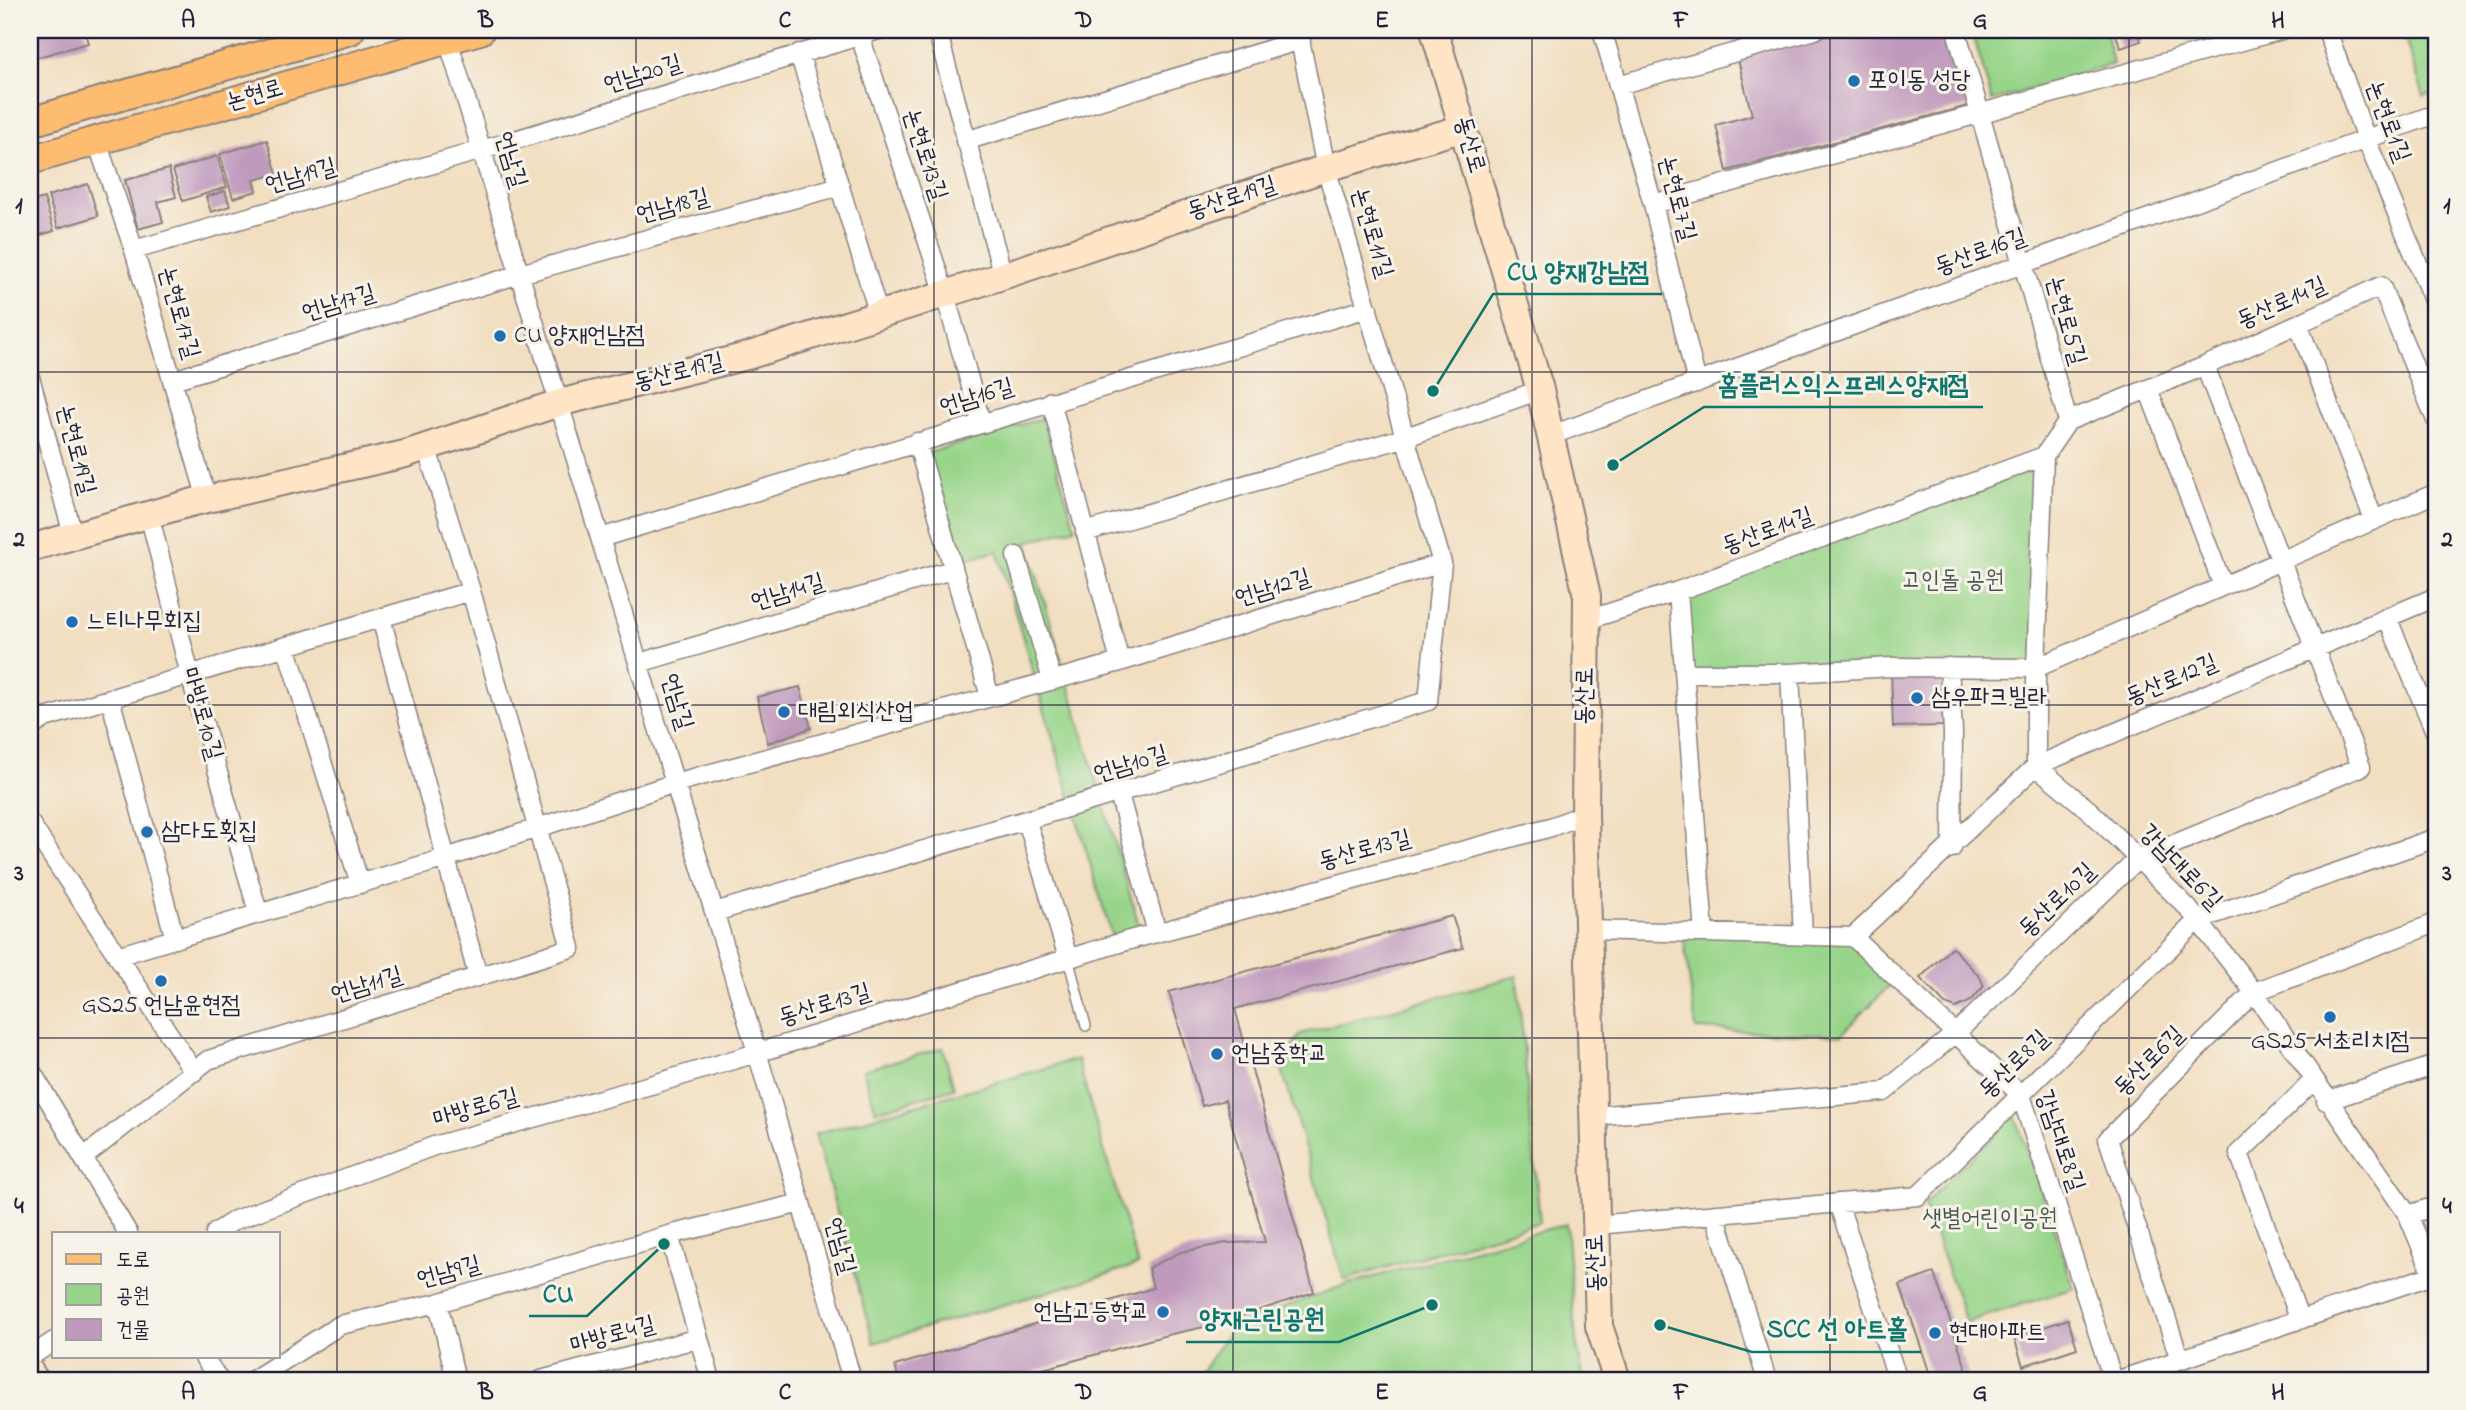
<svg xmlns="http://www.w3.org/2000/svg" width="2466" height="1410" viewBox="0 0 2466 1410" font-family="'Indie Flower','Poor Story',sans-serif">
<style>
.green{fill:#98d58a;stroke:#5d7c62;stroke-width:2}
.building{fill:#c09abd}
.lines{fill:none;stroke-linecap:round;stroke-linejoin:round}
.lane-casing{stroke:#8a807e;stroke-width:12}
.street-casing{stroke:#8a807e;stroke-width:21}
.secondary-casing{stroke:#8a807e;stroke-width:30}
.primary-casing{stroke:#8a807e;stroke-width:32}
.lane{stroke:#fff;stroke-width:9}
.street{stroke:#fff;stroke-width:18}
.secondary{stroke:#ffe4c6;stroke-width:26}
.primary{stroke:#febc70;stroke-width:28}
.grid{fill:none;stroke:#22223b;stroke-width:2;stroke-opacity:0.55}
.poi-dot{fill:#1f6fb2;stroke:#f7f3e8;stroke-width:2.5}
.labels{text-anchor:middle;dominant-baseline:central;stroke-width:6;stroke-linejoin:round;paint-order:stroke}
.street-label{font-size:24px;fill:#22223b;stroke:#f7f3e8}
.poi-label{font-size:24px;fill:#22223b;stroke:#f7f3e8;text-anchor:start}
.park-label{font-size:24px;fill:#455853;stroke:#f7f3e8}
.leader{fill:none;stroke:#0f766e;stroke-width:2.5}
.callout-dot{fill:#0f766e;stroke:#f7f3e8;stroke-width:2.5}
.callout-label{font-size:26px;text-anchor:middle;font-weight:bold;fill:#0f766e;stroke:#f7f3e8;stroke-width:6;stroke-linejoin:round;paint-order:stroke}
.neatline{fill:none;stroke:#22223b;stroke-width:2.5}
.grid-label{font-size:23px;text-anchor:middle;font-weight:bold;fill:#22223b}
</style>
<rect width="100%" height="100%" fill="#f7f3e8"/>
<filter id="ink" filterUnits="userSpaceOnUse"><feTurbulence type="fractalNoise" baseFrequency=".0143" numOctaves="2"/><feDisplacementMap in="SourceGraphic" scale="14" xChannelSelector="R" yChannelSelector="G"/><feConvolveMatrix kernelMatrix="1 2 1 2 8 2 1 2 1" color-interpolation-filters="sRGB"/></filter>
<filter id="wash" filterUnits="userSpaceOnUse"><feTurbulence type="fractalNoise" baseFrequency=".00686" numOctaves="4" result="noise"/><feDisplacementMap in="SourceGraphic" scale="28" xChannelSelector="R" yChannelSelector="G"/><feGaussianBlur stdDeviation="1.57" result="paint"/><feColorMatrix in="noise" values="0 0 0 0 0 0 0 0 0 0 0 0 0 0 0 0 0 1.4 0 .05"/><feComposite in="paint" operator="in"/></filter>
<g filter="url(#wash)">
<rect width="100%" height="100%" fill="#f2dec0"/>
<path class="green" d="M1972 30H2105L2113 64 1992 101Z
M2402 30H2428L2436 55V92L2424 96Z
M1043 418 1075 528 1027 542 1140 929 1112 937 997 551 959 562 928 453Z
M2044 456 2036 668 1684 673 1678 591Z
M1683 932 1853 937 1897 978 1841 1035 1696 1029Z
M1517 976 1540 1222 1344 1280 1281 1066 1300 1034Z
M943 1048 954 1088 876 1111 863 1070Z
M1077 1059 1138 1265 874 1343 815 1134Z
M2015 1115 2074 1288 1966 1322 1924 1204Z
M1566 1224 1576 1341 1584 1380H1196L1233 1326 1348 1284Z"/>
<g id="blocks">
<path class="building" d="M30 30H84L88 43 35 58Z
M1843 30H1953L1971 105 1727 171 1716 125 1752 115 1737 56Z
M2114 30H2137L2141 41 2121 48Z
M2182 30H2215L2185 40Z
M267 140 277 174 254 180 257 191 233 198 220 154Z
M217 156 227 187 183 201 173 170Z
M169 169 176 197 158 202 163 222 138 229 125 180Z
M88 184 98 216 58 228 48 196Z
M225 191 230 206 211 212 206 197Z
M44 198 54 231 30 238V202Z
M1941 670 1943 726 1893 727 1891 671Z
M800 687 811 728 768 743 757 697Z
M1452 916 1463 948 1235 1009 1314 1292 1218 1324 1167 1335 1003 1380H899L895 1366 1153 1288 1148 1268 1181 1252 1226 1243 1265 1242 1225 1100 1202 1106 1169 992Z
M1952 947 1980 977 1984 986 1971 1001 1956 1008 1945 1004 1920 978Z
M1934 1273 1970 1380H1932L1900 1285Z
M2068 1319 2077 1348 2023 1366 2014 1337Z"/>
</g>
</g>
<g filter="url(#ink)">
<use href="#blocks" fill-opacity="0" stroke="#8a807e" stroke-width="2"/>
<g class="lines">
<g class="lane-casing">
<path id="lane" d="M1068 958 1086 1026"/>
</g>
<g class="street-casing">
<path id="street" d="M858 30 945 294 981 422
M937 30 1003 276
M1602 30 1653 204 1697 383
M1956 30 2068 421
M2327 30 2366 139 2436 307
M448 40 757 1052 852 1380
M799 53 879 315
M1618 85 1815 30
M965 141 1301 40
M97 142 134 250 207 499
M1653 204 2282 30
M134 250 482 150 879 30
M2298 324 2374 520
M30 377 73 535
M173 380 520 274 840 186
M2148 389 2223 586
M1051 401 1120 662
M2068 421 2205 366 2381 286 2436 420
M1552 435 2427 117
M917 442 990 697
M2044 456 2036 668V766L2091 812 2188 908 2254 992 2408 1215 2436 1282
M2044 456 2068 421
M149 514 190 675 258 912
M1085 532 1406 437 1540 390
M600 538 1368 308
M1016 556 1052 680
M1678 591 1704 933
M2387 617 2436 734
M381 618 478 977
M1587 620 1678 591 2044 456
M286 646 360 884
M639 663 951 570
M1949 667 1953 731 1952 848
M1684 673H1790L1892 667 2036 668 2436 493
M1790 673 1803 936
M110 698 175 939
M30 728 45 718 471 591
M1119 794 1157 933
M1027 821 1068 958
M30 823 194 1072
M715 912 1428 701 1442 563 1326 168 1298 30
M1588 930 1853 937 2036 766 2436 597
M1853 937 2021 1095 2113 1380
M117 956 446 858 675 783 1120 662 1442 563
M30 1069 128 1233
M2326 1101 2436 1065
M1593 1116 1884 1092 1956 1033 2138 859 2361 767 2205 366
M84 1157 208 1060 571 948 471 591 426 446
M1838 1203 1898 1380
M1715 1214 1767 1380
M2408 1215 2436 1206
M1596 1225 1918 1196 2198 920 2436 838
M215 1233 235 1220 434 1146 654 1084 1126 941 1551 827 1585 814
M669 1235 711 1380
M438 1303 456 1380
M2300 1320 2239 1153 2313 1081
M203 1356 219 1380
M30 1357 54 1341
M2180 1360 2108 1139 2254 992 2436 923
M253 1380 340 1325 438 1303 669 1235 801 1203
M541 1380 699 1338
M2119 1380 2436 1274"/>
</g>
<g class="secondary-casing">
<path id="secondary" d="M1434 30 1540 390 1587 596 1585 814 1599 1326 1617 1380
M30 548 194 502 405 454 559 403 747 356 999 277 1326 168 1464 128
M30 1372 35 1380"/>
</g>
<g class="primary-casing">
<path id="primary" d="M30 122 350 30
M30 160 480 30"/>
</g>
<use href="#lane" class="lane"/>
<use href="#street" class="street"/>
<use href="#secondary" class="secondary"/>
<use href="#primary" class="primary"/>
</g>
</g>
<path class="grid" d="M337 30V1380M636 30V1380M934 30V1380M1233 30V1380M1532 30V1380M1830 30V1380M2129 30V1380M30 372H2436M30 705H2436M30 1038H2436"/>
<g class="poi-dot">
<circle cx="1854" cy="81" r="7"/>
<circle cx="500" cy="336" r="7"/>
<circle cx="72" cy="622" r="7"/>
<circle cx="1917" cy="698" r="7"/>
<circle cx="784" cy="712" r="7"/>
<circle cx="147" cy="832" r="7"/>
<circle cx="161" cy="981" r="7"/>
<circle cx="2330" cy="1017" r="7"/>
<circle cx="1217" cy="1054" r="7"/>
<circle cx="1163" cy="1312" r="7"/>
<circle cx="1935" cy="1333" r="7"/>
</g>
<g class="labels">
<g class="street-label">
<text transform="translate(643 75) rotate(-17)">언남20길</text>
<text transform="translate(255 96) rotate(-16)">논현로</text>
<text transform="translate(2387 122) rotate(69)">논현로1길</text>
<text transform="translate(1469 145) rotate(74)">동산로</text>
<text transform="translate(924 155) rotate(72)">논현로13길</text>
<text transform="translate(510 160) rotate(73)">언남길</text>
<text transform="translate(301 177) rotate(-16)">언남19길</text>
<text transform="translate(1232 199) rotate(-18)">동산로19길</text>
<text transform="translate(1676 199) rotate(75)">논현로7길</text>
<text transform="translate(673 207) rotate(-15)">언남18길</text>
<text transform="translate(1371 233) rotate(73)">논현로11길</text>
<text transform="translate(1981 253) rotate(-20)">동산로16길</text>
<text transform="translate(339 304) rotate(-17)">언남17길</text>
<text transform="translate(2282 304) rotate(-24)">동산로14길</text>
<text transform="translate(178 313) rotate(74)">논현로17길</text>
<text transform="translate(2065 321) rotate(74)">논현로5길</text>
<text transform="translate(679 373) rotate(-14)">동산로19길</text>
<text transform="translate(977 398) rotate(-17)">언남16길</text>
<text transform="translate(75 450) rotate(75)">논현로19길</text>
<text transform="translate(1768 532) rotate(-20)">동산로14길</text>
<text transform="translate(1273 589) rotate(-17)">언남12길</text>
<text transform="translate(788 593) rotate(-17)">언남14길</text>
<text transform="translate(2172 681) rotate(-23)">동산로12길</text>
<text transform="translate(1586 696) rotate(-89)">동산로</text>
<text transform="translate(676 702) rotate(73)">언남길</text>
<text transform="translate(201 714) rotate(74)">마방로10길</text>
<text transform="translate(1131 765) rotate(-17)">언남10길</text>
<text transform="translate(1365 851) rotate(-15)">동산로13길</text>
<text transform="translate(2180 868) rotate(46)">강남대로6길</text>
<text transform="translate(2058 901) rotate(-44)">동산로10길</text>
<text transform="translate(367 986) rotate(-17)">언남11길</text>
<text transform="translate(825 1006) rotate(-17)">동산로13길</text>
<text transform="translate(2150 1062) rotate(-45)">동산로6길</text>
<text transform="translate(2015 1065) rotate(-44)">동산로8길</text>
<text transform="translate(476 1109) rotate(-16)">마방로6길</text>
<text transform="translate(2059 1141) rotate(71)">강남대로8길</text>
<text transform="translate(839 1246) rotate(74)">언남길</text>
<text transform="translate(1597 1263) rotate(-92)">동산로</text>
<text transform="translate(449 1273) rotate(-15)">언남9길</text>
<text transform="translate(613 1336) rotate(-15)">마방로4길</text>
</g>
<g class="poi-label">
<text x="1868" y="81">포이동 성당</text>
<text x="514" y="336">CU 양재언남점</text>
<text x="86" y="622">느티나무회집</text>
<text x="1931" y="698">삼우파크빌라</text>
<text x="798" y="712">대림외식산업</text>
<text x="161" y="832">삼다도횟집</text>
<text x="161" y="1006" text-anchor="middle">GS25 언남윤현점</text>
<text x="2330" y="1042" text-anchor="middle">GS25 서초리치점</text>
<text x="1231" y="1054">언남중학교</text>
<text x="1149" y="1312" text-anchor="end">언남고등학교</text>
<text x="1949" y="1333">현대아파트</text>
</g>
<g class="park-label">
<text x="1953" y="581">고인돌 공원</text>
<text x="1990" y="1219">샛별어린이공원</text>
</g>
</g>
<path class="leader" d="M1433 391L1493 294H1662M1613 465L1704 407H1983M664 1244L587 1316H529M1432 1305L1339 1342H1186M1660 1325L1752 1352H1921"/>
<g class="callout-dot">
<circle cx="1433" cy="391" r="7"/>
<circle cx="1613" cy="465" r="7"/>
<circle cx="664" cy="1244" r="7"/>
<circle cx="1432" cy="1305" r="7"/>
<circle cx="1660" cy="1325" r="7"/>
</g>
<g class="callout-label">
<text x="1578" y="280">CU 양재강남점</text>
<text x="1843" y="393">홈플러스익스프레스양재점</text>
<text x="558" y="1302">CU</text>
<text x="1262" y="1327">양재근린공원</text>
<text x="1837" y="1337">SCC 선 아트홀</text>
</g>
<rect width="2466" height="1410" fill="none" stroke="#f7f3e8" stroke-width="77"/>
<rect x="52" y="1232" width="228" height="126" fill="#f7f3e8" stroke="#a29fa3" stroke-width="2"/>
<rect x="66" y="1254" width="35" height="10" fill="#febc70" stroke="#a29fa3" stroke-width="2"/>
<text x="116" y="1266" font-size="21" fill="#22223b">도로</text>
<rect x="66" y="1284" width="35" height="21" fill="#98d58a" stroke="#a29fa3" stroke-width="2"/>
<text x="116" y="1302" font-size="21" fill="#22223b">공원</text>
<rect x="66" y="1319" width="35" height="21" fill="#c09abd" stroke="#a29fa3" stroke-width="2"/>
<text x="116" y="1336" font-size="21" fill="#22223b">건물</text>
<rect x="38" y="38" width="2390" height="1334" class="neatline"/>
<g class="grid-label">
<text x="188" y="27">A</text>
<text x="486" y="27">B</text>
<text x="785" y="27">C</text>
<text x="1084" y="27">D</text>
<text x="1382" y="27">E</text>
<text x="1681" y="27">F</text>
<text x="1980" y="27">G</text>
<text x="2278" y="27">H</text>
<text x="19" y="213">1</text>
<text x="2447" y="213">1</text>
<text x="19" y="546">2</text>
<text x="2447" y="546">2</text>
<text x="19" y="880">3</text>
<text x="2447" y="880">3</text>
<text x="19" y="1213">4</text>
<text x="2447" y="1213">4</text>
<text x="188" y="1399">A</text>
<text x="486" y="1399">B</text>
<text x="785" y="1399">C</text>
<text x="1084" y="1399">D</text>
<text x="1382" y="1399">E</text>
<text x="1681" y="1399">F</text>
<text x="1980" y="1399">G</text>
<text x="2278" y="1399">H</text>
</g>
</svg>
